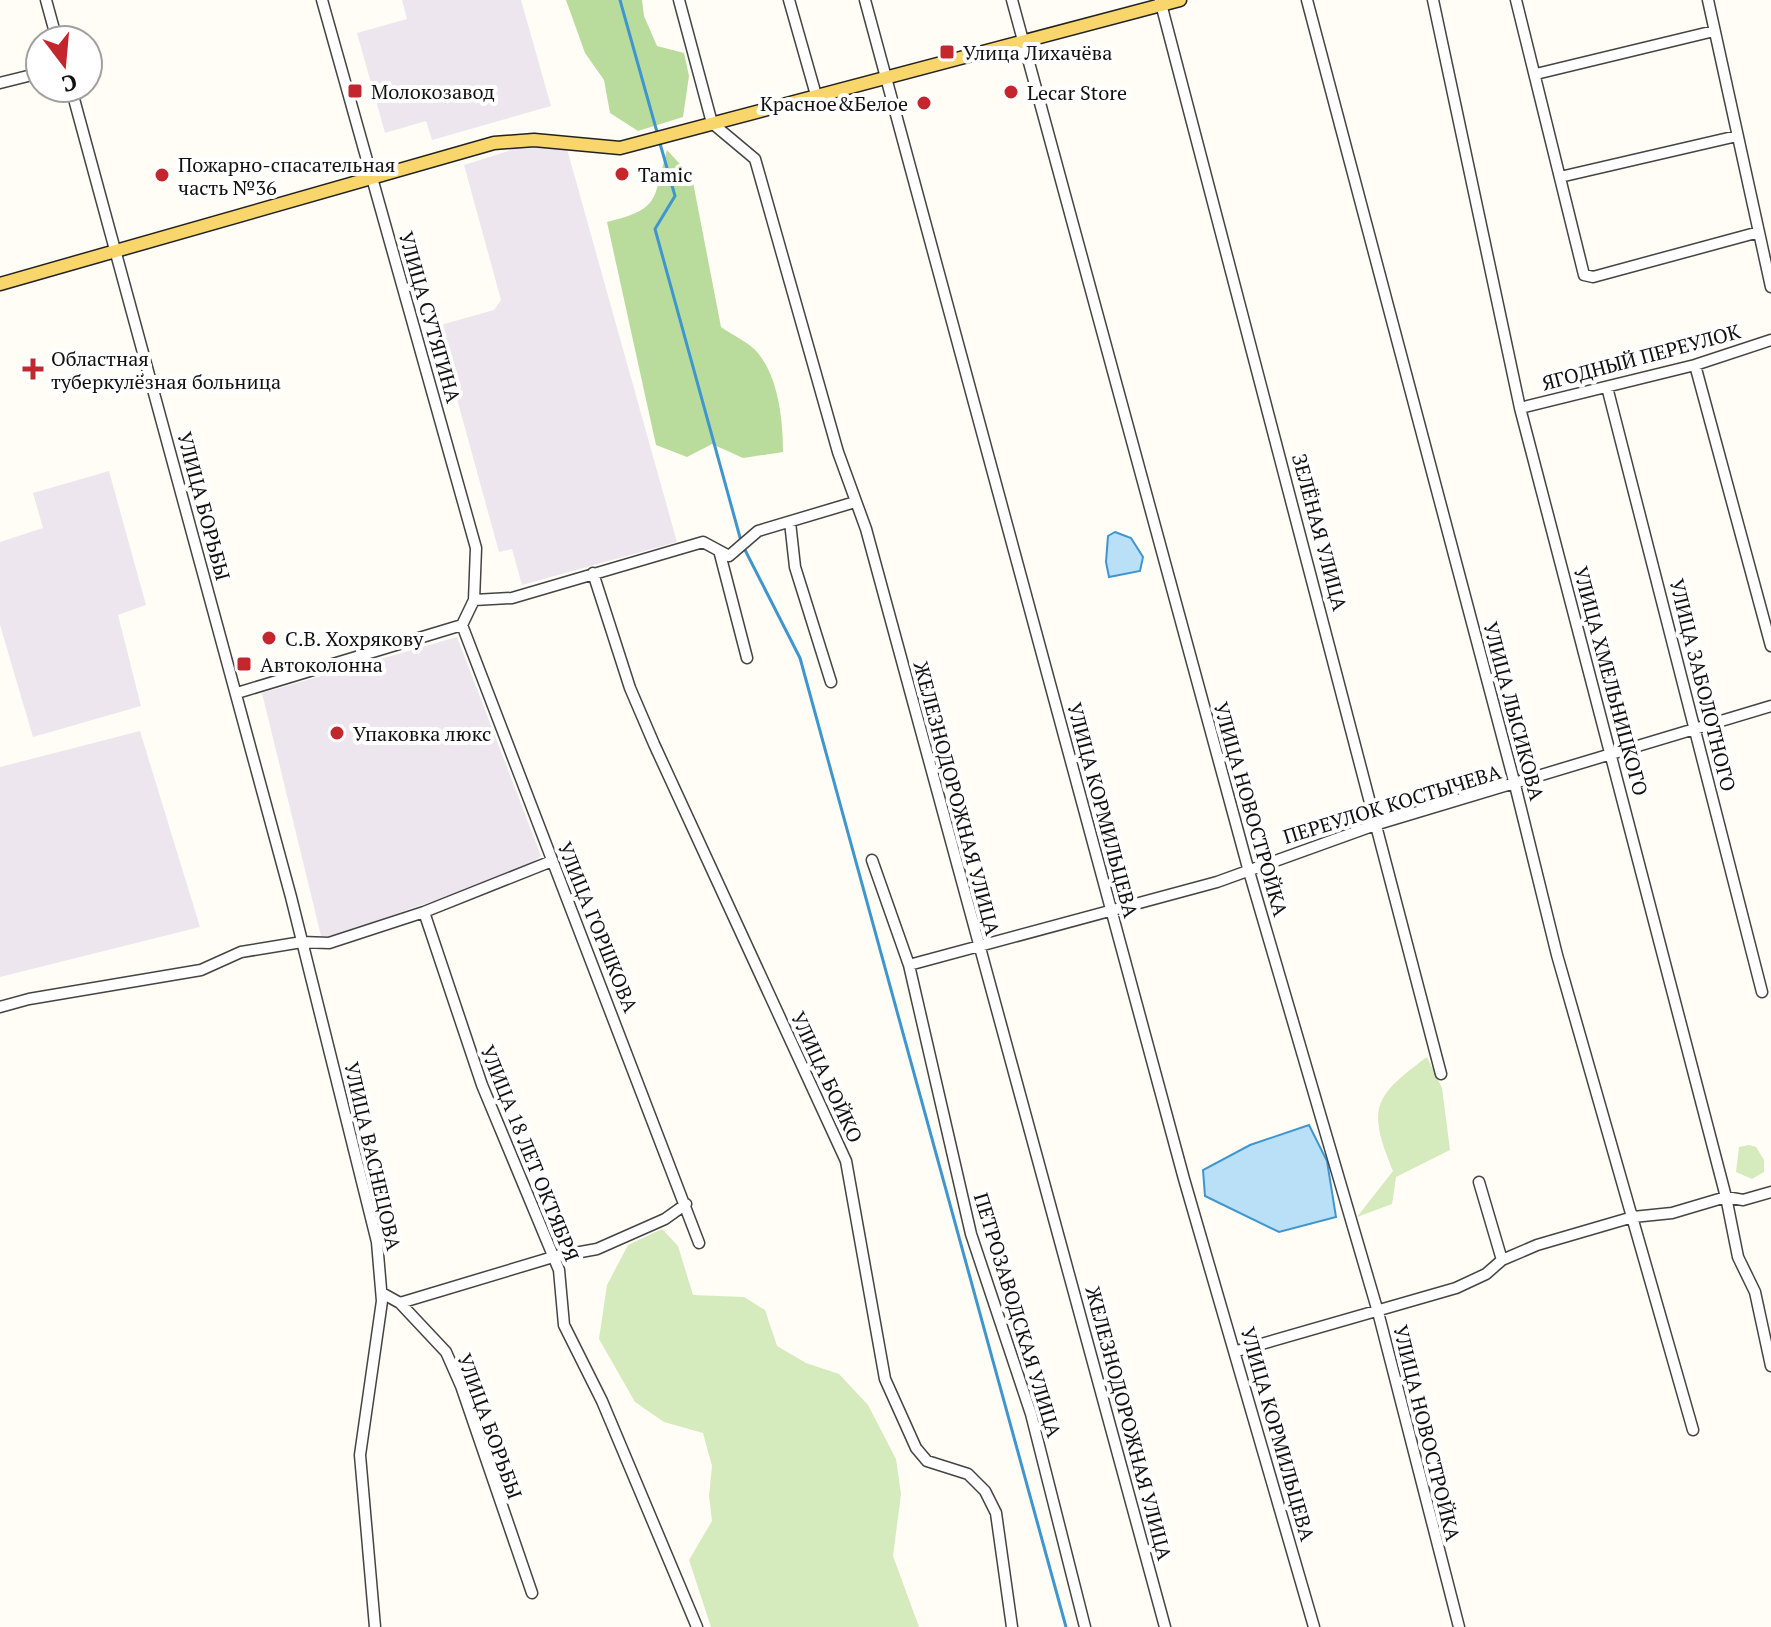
<svg xmlns="http://www.w3.org/2000/svg" width="1771" height="1627" viewBox="0 0 1771 1627" font-family="'PT Serif',serif">
<style>
.industrial{fill:#eee6ef}
.green{fill:#d5ebbd}
.forest{fill:#b9dc9c}
.water{fill:#b9e0f7;stroke:#3f96cf;stroke-width:2}
.lines{fill:none;stroke-linecap:round;stroke-linejoin:round}
.stream{stroke:#3f96cf;stroke-width:3}
.minor-casing{stroke:#444;stroke-width:13}
.major-casing{stroke:#222;stroke-width:15}
.minor{stroke:#fff;stroke-width:10}
.major{stroke:#f9d66b;stroke-width:12}
.poi-dot{fill:#c4262e;stroke:#fff;stroke-width:3}
.labels{text-anchor:middle;dominant-baseline:central;stroke-width:8;stroke-linejoin:round;paint-order:stroke}
.poi-label{font-size:20px;fill:#111;stroke:#fff;text-anchor:start}
.street-label{font-size:20px;fill:#111;stroke:#fff}
</style>
<rect width="100%" height="100%" fill="#fffdf5"/>
<path class="industrial" d="M402 0H521L551 106 432 140 426 121 385 133 357 33 407 19Z
M521 147 567 149 677 542 522 585 512 549 499 552 437 326 494 310 501 300 464 165Z
M109 471 146 605 118 615 141 706 33 737 0 625V542L43 528 33 493Z
M457 637 541 856 524 869 322 940 262 693Z
M140 731 200 927 0 977V767Z"/>
<path class="green" d="M1427 1057 1442 1088 1450 1150 1396 1177 1392 1204 1357 1217 1393 1171C1367 1108 1373 1097 1427 1057Z
M1749 1145 1756 1147 1764 1160V1172L1752 1179 1736 1172 1739 1147Z
M662 1229 678 1246 693 1295 744 1297 765 1310 777 1346 806 1363 839 1374 868 1405 896 1459 901 1494 893 1556 919 1627H711L689 1560 712 1521 709 1496 712 1466 703 1433 664 1422 635 1402 599 1339 607 1285 628 1245Z"/>
<path class="forest" d="M566 0H642L644 16 657 46 684 53 689 76 683 117 638 131 610 113 604 80 585 53Z
M667 150 692 177 721 327C732 335 750 343 758 353 779 379 783 421 783 452L743 458 712 444 687 457 656 445 607 222C661 209 653 200 667 150Z"/>
<path class="water" d="M1115 532 1131 538 1143 557 1140 571 1109 577 1106 562 1108 536Z
M1309 1125 1327 1161 1336 1217 1279 1232 1205 1196 1203 1170 1250 1145Z"/>
<g class="lines">
<path class="stream" d="M620 0 657 132
M659 140 675 196 655 229 741 541
M744 548 800 658 1066 1627"/>
<g class="minor-casing">
<path id="minor" d="M46 0 57 40
M322 0 476 548 474 600
M679 0 712 123 755 159 838 452 866 529 1165 1627
M789 0 816 95
M865 0 1184 1179 1314 1627
M1012 0 1248 868 1378 1312 1459 1627
M1160 0 1441 1074
M1307 0 1515 785 1557 955 1693 1430
M1433 0 1520 408 1726 1197 1738 1257 1755 1292 1771 1366
M1516 0 1584 275 1593 277 1759 232
M1708 0 1771 287
M1536 74 1714 31
M0 83 40 73
M71 88 291 897 377 1242 382 1301 360 1455 375 1627
M1560 177 1737 136
M1695 365 1771 646
M1607 387 1762 992
M1520 408 1695 365 1771 340
M790 522 795 567 831 682
M720 554 747 658
M593 573 630 688 654 744 846 1161 885 1379 916 1448 927 1461 968 1474 985 1491 996 1513 1012 1627
M462 625 699 1243
M237 693 462 625 474 600 512 598 703 542 729 556 758 531 855 502
M872 860 909 965 971 1234 1031 1414 1085 1627
M424 912 482 1085 559 1270 564 1325 602 1401 697 1627
M909 965 1217 882 1378 824 1771 706
M0 1007 29 999 201 970 241 952 302 942 329 943 424 912 552 861
M1479 1182 1502 1260
M382 1293 400 1303 446 1352 461 1386 532 1593
M400 1303 553 1257 597 1249 665 1219 686 1204
M1237 1351 1456 1288 1486 1274 1502 1260 1537 1245 1633 1217 1672 1213 1726 1197 1743 1200 1771 1192"/>
</g>
<g class="major-casing">
<path id="major" d="M0 284 494 143 534 140 620 148 1180 0"/>
</g>
<use href="#minor" class="minor"/>
<use href="#major" class="major"/>
</g>
<g class="poi-dot">
<rect x="939" y="44" width="16" height="16" rx="4"/>
<rect x="347" y="83" width="16" height="16" rx="4"/>
<circle cx="1011" cy="92" r="8"/>
<circle cx="924" cy="103" r="8"/>
<circle cx="622" cy="174" r="8"/>
<circle cx="162" cy="175" r="8"/>
<path d="M29 357h8v8h8v8h-8v8h-8v-8h-8v-8h8z"/>
<circle cx="269" cy="638" r="8"/>
<rect x="236" y="656" width="16" height="16" rx="4"/>
<circle cx="337" cy="733" r="8"/>
</g>
<g class="labels">
<g class="poi-label">
<text x="963" y="52">Улица Лихачёва</text>
<text x="371" y="91">Молокозавод</text>
<text x="1027" y="92">Lecar Store</text>
<text x="908" y="103" text-anchor="end">Красное&amp;Белое</text>
<text x="178" y="164">Пожарно-спасательная<tspan x="178" dy="23">часть №36</tspan></text>
<text x="638" y="174">Tamic</text>
<text x="51" y="358">Областная<tspan x="51" dy="23">туберкулёзная больница</tspan></text>
<text x="285" y="638">С.В. Хохрякову</text>
<text x="260" y="664">Автоколонна</text>
<text x="353" y="733">Упаковка люкс</text>
</g>
<g class="street-label">
<text transform="translate(430 317) rotate(74)">УЛИЦА СУТЯГИНА</text>
<text transform="translate(1641 357) rotate(-15)">ЯГОДНЫЙ ПЕРЕУЛОК</text>
<text transform="translate(204 506) rotate(75)">УЛИЦА БОРЬБЫ</text>
<text transform="translate(1320 532) rotate(75)">ЗЕЛЁНАЯ УЛИЦА</text>
<text transform="translate(1611 681) rotate(75)">УЛИЦА ХМЕЛЬНИЦКОГО</text>
<text transform="translate(1703 685) rotate(76)">УЛИЦА ЗАБОЛОТНОГО</text>
<text transform="translate(1514 711) rotate(75)">УЛИЦА ЛЫСИКОВА</text>
<text transform="translate(957 798) rotate(75)">ЖЕЛЕЗНОДОРОЖНАЯ УЛИЦА</text>
<text transform="translate(1392 804) rotate(-17)">ПЕРЕУЛОК КОСТЫЧЕВА</text>
<text transform="translate(1251 809) rotate(74)">УЛИЦА НОВОСТРОЙКА</text>
<text transform="translate(1103 810) rotate(75)">УЛИЦА КОРМИЛЬЦЕВА</text>
<text transform="translate(598 927) rotate(68)">УЛИЦА ГОРШКОВА</text>
<text transform="translate(827 1077) rotate(65)">УЛИЦА БОЙКО</text>
<text transform="translate(530 1153) rotate(68)">УЛИЦА 18 ЛЕТ ОКТЯБРЯ</text>
<text transform="translate(373 1156) rotate(77)">УЛИЦА ВАСНЕЦОВА</text>
<text transform="translate(1018 1315) rotate(73)">ПЕТРОЗАВОДСКАЯ УЛИЦА</text>
<text transform="translate(1129 1423) rotate(75)">ЖЕЛЕЗНОДОРОЖНАЯ УЛИЦА</text>
<text transform="translate(490 1426) rotate(70)">УЛИЦА БОРЬБЫ</text>
<text transform="translate(1427 1433) rotate(76)">УЛИЦА НОВОСТРОЙКА</text>
<text transform="translate(1278 1434) rotate(74)">УЛИЦА КОРМИЛЬЦЕВА</text>
</g>
</g>
<g transform="translate(64 64) rotate(164)"><circle r="38" fill="#ffffff" stroke="#a0a0a0" stroke-width="2"/>
<path d="M0-6L14 30L0 20L-14 30Z" fill="#c4262e"/>
<text y="-12" font-size="22" font-weight="bold" text-anchor="middle" fill="#111111">С</text>
</g>
</svg>
